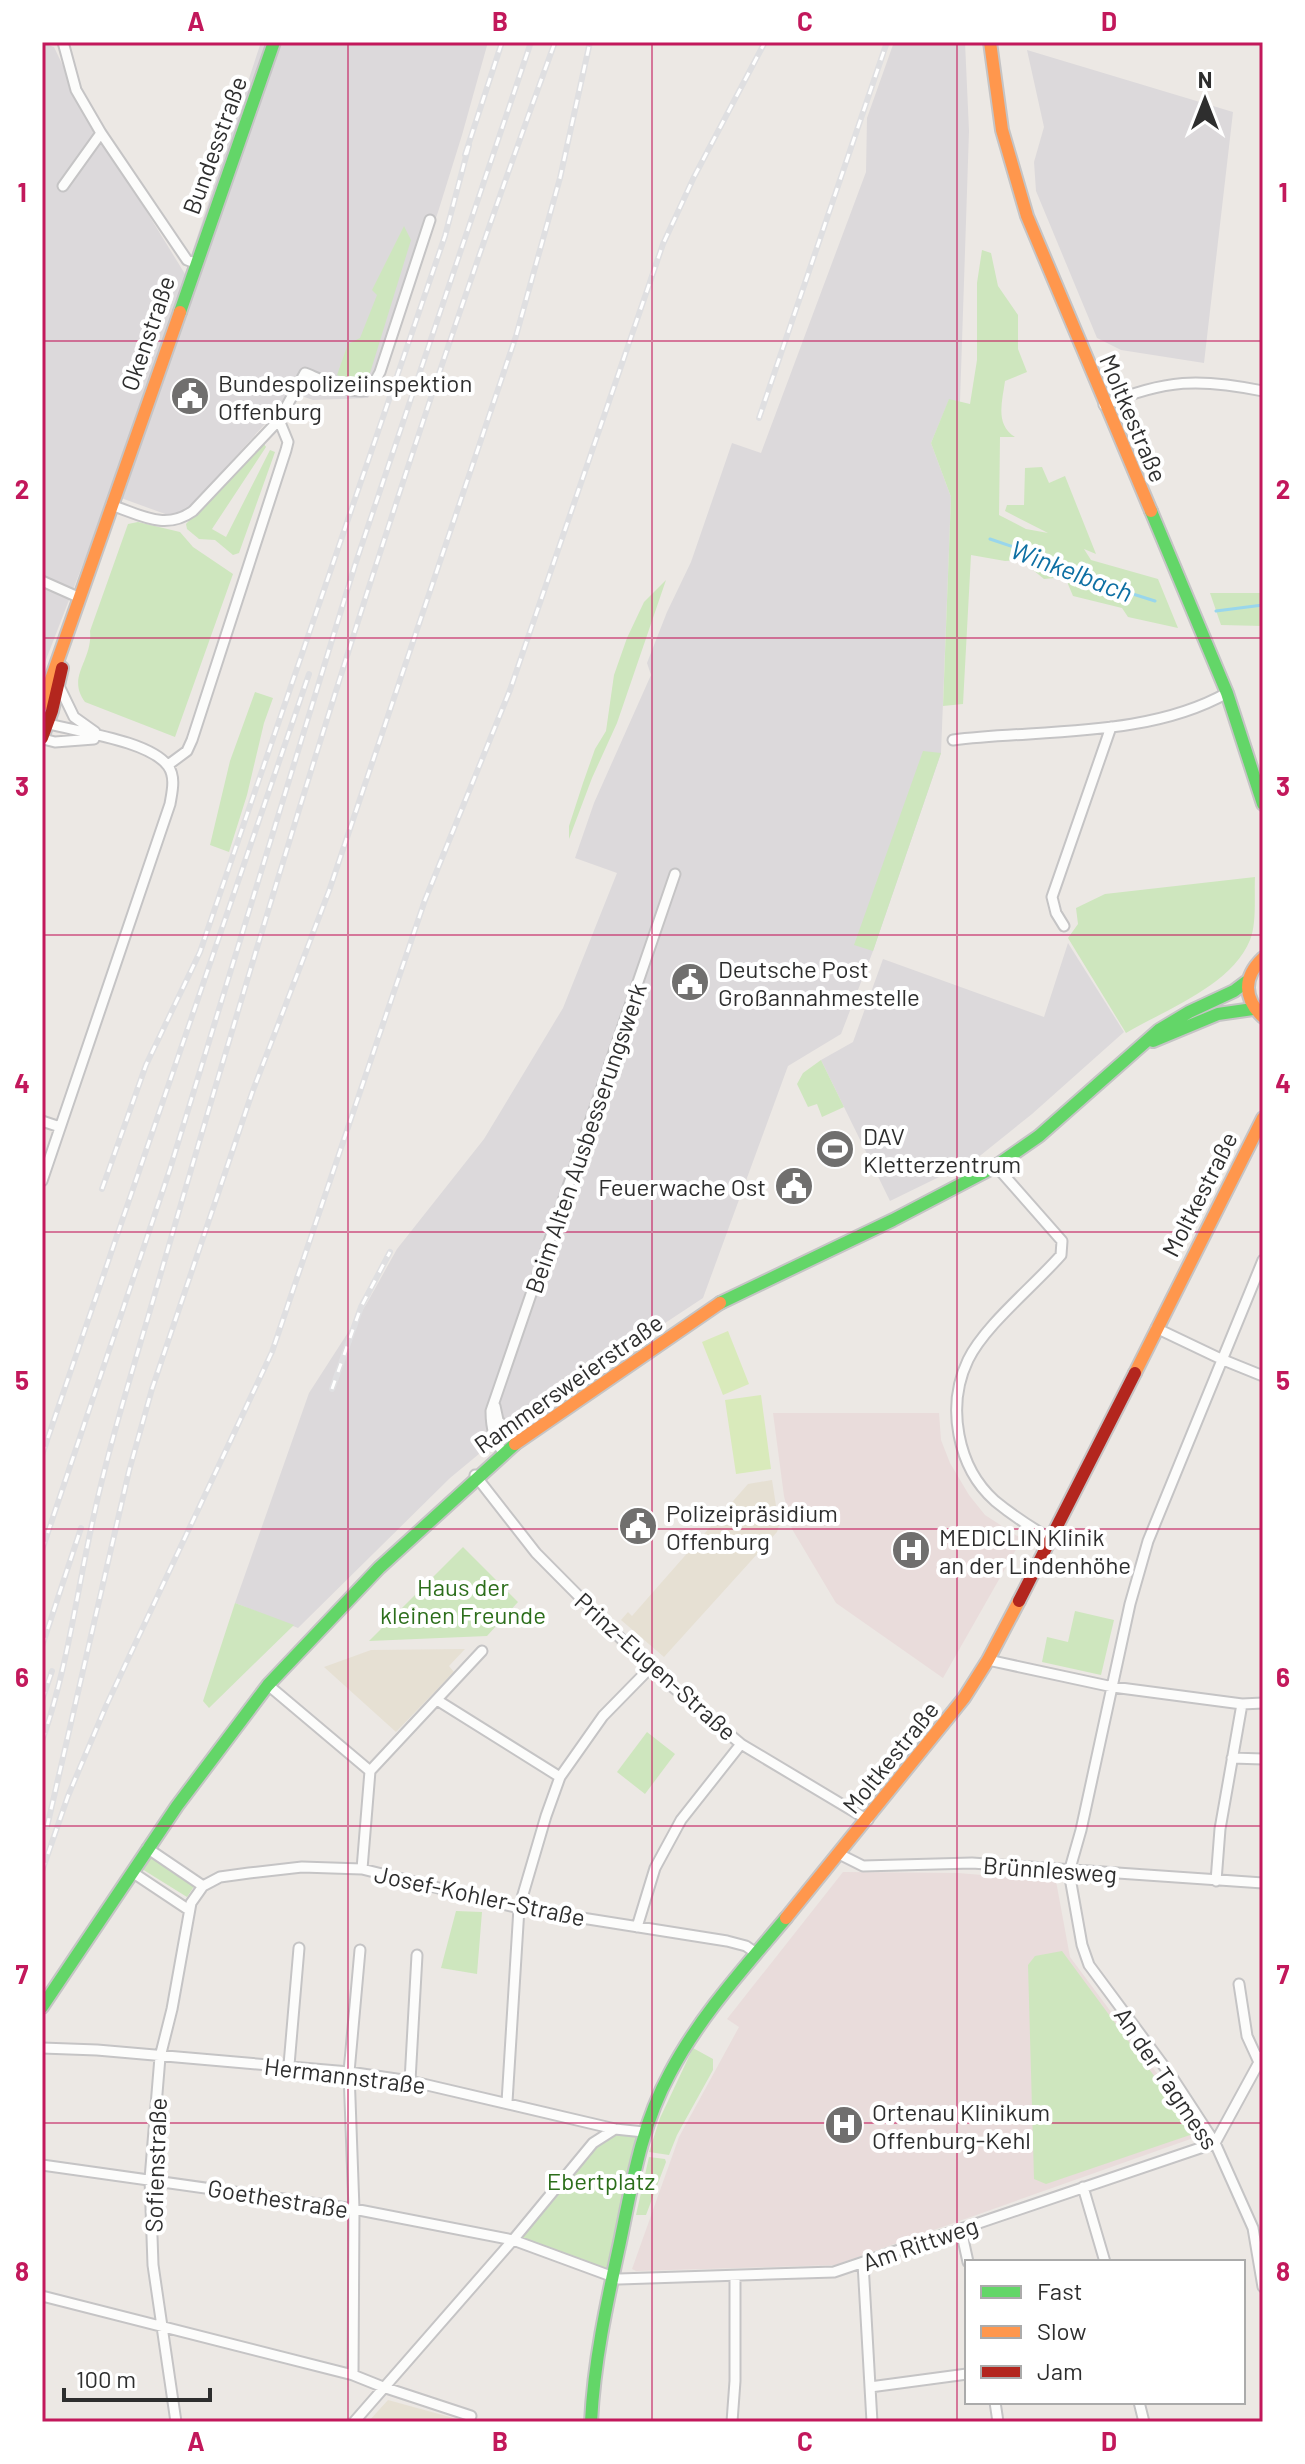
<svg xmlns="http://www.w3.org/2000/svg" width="1305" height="2464" viewBox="0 0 1305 2464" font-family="Barlow,sans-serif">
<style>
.industrial{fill:#dcd9db}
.education{fill:#e6e0d3}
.medical{fill:#e9dcdb}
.green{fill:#cee6be}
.pitch{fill:#d9eabb}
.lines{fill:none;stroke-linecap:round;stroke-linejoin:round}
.stream{stroke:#99d6ec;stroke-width:3}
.street-casing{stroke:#c5c4c5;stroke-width:13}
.fast-casing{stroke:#c5c4c5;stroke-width:16}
.slow-casing{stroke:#c5c4c5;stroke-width:16}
.jam-casing{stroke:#c5c4c5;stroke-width:16}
.street{stroke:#fcfcfb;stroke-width:9}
.fast{stroke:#63d668;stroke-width:12}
.slow{stroke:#ff974d;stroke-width:12}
.jam{stroke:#b3261e;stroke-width:12}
.rail-casing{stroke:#dfdfe1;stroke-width:6}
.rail{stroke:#fff;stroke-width:3;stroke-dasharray:9;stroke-linecap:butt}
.grid{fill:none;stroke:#c2185b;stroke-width:2;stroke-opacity:0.55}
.labels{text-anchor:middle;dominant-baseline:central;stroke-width:8;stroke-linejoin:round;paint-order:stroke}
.street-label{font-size:24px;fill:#2e2e2e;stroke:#fff}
.poi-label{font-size:24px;fill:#2e2e2e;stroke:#fff;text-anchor:start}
.park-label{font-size:24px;fill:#2c6e1b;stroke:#fff}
.water-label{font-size:26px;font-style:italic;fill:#0d6fa3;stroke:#fff}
.neatline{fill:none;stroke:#c2185b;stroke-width:3}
.grid-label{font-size:26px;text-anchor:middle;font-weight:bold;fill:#c2185b}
</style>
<rect width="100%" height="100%" fill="#ece8e4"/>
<path class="industrial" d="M261 42H488L462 135 438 212 387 359 368 398 313 400 293 393 179 519 110 494 42 670V43L54 47 84 110 185 274Z
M894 42H965L969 131 960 402 949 400 931 443 951 497 941 753 873 951 841 1034 788 1066 703 1298 527 1414 450 1478 298 1628 235 1603 309 1393 367 1303 397 1249 484 1139 563 1008 617 873 575 858 594 803 651 675 647 663 667 612 691 562 732 443 761 453 866 172 867 118Z
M1027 50 1233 112 1204 363 1121 350 1097 338 1036 191 1034 162 1044 127Z
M1068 943 1124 1032 1032 1114 976 1159 890 1201 821 1060 853 1042 883 959 1044 1017Z"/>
<path class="education" d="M772 1480 779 1525 777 1532 664 1657 621 1620 628 1612 632 1616 748 1484Z
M465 1649 449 1666 454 1672 396 1732 324 1667 371 1650Z
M388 2400 468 2422H368Z"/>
<path class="medical" d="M773 1413H939L941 1440 950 1463 969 1495 985 1515 1022 1539 943 1678 836 1603 792 1529 784 1496Z
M843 1872 958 1873 1056 1881 1070 1957 1200 2131 1199 2136 835 2265 636 2271 632 2269 679 2137 739 2027 727 2019Z"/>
<path class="green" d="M404 226 411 240 370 373 354 381 337 375 348 344 360 338 377 295 372 290Z
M982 250 991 253 998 286 1018 315V349L1027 372 1005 381C1002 403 995 424 1015 437H1000L999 515 1026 529 1048 533 1005 511 1007 505H1024L1025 468 1042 467 1049 483 1065 476 1096 554 1084 549 1091 560 1158 579 1178 628 1128 617 1122 608 1073 596 1065 577 1044 579 1021 560 1005 561 971 555 963 704 943 706 951 497 931 443 949 399 970 404 977 360V283Z
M263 442 266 447 212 529 226 537 270 450 275 452 239 553 233 555 215 540 199 539 187 529 186 524Z
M138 522 180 532 193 547 233 574 175 737 85 702C66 676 93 661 90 631L128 524Z
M666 580 617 723 592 778 569 839V826L583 783 595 749 606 731 614 675 627 638 644 602Z
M1210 593H1263V626L1221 625Z
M255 692 273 698 264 723 247 795 229 852 210 845 230 761Z
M923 751 941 753 873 951 854 945Z
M1255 877C1254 895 1257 923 1250 940 1232 985 1167 1009 1126 1033L1068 938 1078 924 1076 908 1105 894Z
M821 1060 844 1107 822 1117 817 1104 808 1107 797 1084 803 1073Z
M463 1547 518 1602 487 1636 369 1641Z
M235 1603 294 1625 209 1708 203 1701Z
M1075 1611 1114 1620 1101 1675 1042 1662 1047 1637 1068 1642Z
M647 1732 675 1754 645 1794 617 1772Z
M150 1856 195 1885 187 1897 142 1869Z
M456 1911 482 1912 477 1974 441 1968Z
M1062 1951 1194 2130 1193 2134 1046 2184 1034 2179 1028 1965 1035 1956Z
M693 2048 713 2059V2070L677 2135 669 2155 649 2152 660 2118Z
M615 2129 644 2132 614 2277 513 2240 593 2143Z
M649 2157 665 2159 666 2162 646 2215H636Z"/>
<path class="pitch" d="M728 1331 749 1384 723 1395 702 1342Z
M761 1395 771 1469 736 1474 725 1400Z"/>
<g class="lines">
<path class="stream" d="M990 539 1064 564 1098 583 1155 601
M1216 611 1263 605"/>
<g class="street-casing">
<path id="street" d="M63 42 76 90 101 133 187 260 195 263
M63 186 101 133
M1104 405C1165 379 1200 378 1263 391
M111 505C141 515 165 531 193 511L279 420 305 373C318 378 356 397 369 389 374 385 377 377 380 372L430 220
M42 581 78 597
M59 686 74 717 95 732
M43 739 55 742 94 739
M953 740C1041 729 1147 738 1227 693
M168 765 187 751 192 740 286 450 288 442 279 420
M1064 926 1056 913 1052 897 1111 727
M42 1121 60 1127
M996 1166 1062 1241 1061 1255C1034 1286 985 1325 968 1360 946 1406 957 1467 995 1501 1012 1515 1032 1528 1051 1539
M42 1181 170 804C172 792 176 777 168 766 150 741 79 732 49 724
M1263 1260 1148 1541 1130 1604 1081 1830 1069 1872 1082 1945 1089 1965 1172 2077 1215 2143 1253 2228 1263 2287
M1156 1328 1221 1359 1263 1376
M495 1406 498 1420 517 1443
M503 1452C494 1441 491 1425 491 1411L675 874
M475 1475 536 1553 650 1668 741 1744 868 1820
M988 1660 1113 1687 1242 1704 1263 1703
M268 1685 370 1771 362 1869
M437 1700 560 1777
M1232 1758 1263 1759
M370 1771 482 1651
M147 1848 203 1886
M839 1854 863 1866 972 1863 1263 1883
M132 1872 189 1910
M1216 1881 1220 1829 1242 1704
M637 1927 655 1868 681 1820 741 1744
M1239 1984 1247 2036 1258 2060
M42 2048 97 2050 349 2072 410 2081 615 2129 644 2132
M289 2065 299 1948
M410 2081 417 1955
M507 2102 519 1908 546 1816 560 1777 603 1716 650 1668
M1215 2143 1263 2055
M42 2165 354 2209 513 2240 619 2279 834 2272 1215 2143
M1083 2187 1105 2262
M961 2230 968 2262
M863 2263 872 2422
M42 2296 353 2375 383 2387 471 2416
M353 2375 354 2209 349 2072 360 1950
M870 2387 967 2374
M995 2402 998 2422
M1139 2402 1144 2422
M176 2422 153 2265 150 2179 160 2057 172 2009 191 1903 203 1886 220 1877 249 1873 302 1867 362 1869 519 1908 727 1941 746 1946 756 1953
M354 2422 513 2240 593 2143 615 2129
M732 2422 735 2381V2276"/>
</g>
<g class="fast-casing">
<path id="fast" d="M180 312 274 42
M1151 511 1227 693 1263 804
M1153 1041 1218 1014 1253 1009
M720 1303 893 1220 996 1166 1039 1136 1159 1030 1189 1012 1234 991 1246 982
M42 2007 177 1806 268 1685 379 1568 515 1444
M591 2422C594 2361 607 2302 620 2242 632 2184 641 2126 670 2073 700 2016 745 1967 786 1918"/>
</g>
<g class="slow-casing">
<path id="slow" d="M990 42 1002 130 1027 216 1151 511
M42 705 180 312
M1263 958C1243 977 1243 998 1263 1017
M1135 1373 1263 1118
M515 1444 720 1303
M786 1918 964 1698 988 1660 1019 1601"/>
</g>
<g class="jam-casing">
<path id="jam" d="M42 738 52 711 62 668
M1019 1601 1135 1373"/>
</g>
<use href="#street" class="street"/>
<use href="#fast" class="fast"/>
<use href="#slow" class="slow"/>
<use href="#jam" class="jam"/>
<g class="rail-casing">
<path id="rail" d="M465 155 502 42
M759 418 887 42
M102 1189 146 1065 200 952 445 236 469 145
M332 1389 361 1307 390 1252
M42 1455 309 674
M42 1550 170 1169 355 565 531 42
M42 1646 81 1528
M42 1700 52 1671
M42 1741C67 1670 76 1597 92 1524 109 1443 135 1363 158 1283 279 866 406 450 555 42
M47 1827 129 1471 152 1389 252 1093 329 891 516 336 560 178 590 42
M42 1871 68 1796 106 1706 272 1352 425 900 510 690 663 244 694 177 765 42"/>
</g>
<use href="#rail" class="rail"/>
</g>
<path class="grid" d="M348 42V2422M652 42V2422M957 42V2422M42 341H1263M42 638H1263M42 935H1263M42 1232H1263M42 1529H1263M42 1826H1263M42 2123H1263"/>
<defs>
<g id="civic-disc" transform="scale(2)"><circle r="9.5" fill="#706f6e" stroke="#fff"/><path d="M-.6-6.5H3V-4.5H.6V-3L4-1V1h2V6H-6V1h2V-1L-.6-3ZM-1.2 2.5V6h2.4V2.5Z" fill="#fff"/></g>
<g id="stadium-disc" transform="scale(2)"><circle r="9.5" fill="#706f6e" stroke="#fff"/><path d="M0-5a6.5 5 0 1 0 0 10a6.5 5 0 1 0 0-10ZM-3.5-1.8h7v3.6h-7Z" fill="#fff"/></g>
<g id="hospital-disc" transform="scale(2)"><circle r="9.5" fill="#706f6e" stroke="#fff"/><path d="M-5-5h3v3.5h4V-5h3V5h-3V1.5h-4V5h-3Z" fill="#fff"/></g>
</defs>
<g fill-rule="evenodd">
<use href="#civic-disc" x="190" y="396"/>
<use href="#civic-disc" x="690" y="982"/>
<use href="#stadium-disc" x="835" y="1149"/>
<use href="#civic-disc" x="794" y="1186"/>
<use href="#civic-disc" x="638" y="1526"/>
<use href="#hospital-disc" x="911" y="1550"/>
<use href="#hospital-disc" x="844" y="2125"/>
</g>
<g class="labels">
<g class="street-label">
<text transform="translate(214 145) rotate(-70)">Bundesstraße</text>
<text transform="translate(147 333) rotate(-71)">Okenstraße</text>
<text transform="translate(1134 418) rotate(67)">Moltkestraße</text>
<text transform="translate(585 1138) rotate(-71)">Beim Alten Ausbesserungswerk</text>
<text transform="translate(1199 1194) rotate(-63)">Moltkestraße</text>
<text transform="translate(568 1383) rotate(-35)">Rammersweierstraße</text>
<text transform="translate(656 1666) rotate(42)">Prinz-Eugen-Straße</text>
<text transform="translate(890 1757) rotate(-51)">Moltkestraße</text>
<text transform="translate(1050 1869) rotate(4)">Brünnlesweg</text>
<text transform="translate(480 1895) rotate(12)">Josef-Kohler-Straße</text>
<text transform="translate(345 2075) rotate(7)">Hermannstraße</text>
<text transform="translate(1167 2078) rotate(56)">An der Tagmess</text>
<text transform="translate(155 2165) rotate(-88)">Sofienstraße</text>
<text transform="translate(278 2198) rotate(9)">Goethestraße</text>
<text transform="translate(920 2243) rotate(-19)">Am Rittweg</text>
</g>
<g class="poi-label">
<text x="218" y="382">Bundespolizeiinspektion<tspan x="218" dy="28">Offenburg</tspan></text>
<text x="718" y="968">Deutsche Post<tspan x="718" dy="28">Großannahmestelle</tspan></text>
<text x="863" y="1135">DAV<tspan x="863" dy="28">Kletterzentrum</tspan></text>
<text x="766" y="1186" text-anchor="end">Feuerwache Ost</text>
<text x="666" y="1512">Polizeipräsidium<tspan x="666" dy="28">Offenburg</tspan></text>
<text x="939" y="1536">MEDICLIN Klinik<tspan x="939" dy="28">an der Lindenhöhe</tspan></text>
<text x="872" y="2111">Ortenau Klinikum<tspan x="872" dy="28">Offenburg-Kehl</tspan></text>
</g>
<g class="park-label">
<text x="463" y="1586">Haus der<tspan x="463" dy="28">kleinen Freunde</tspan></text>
<text x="601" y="2180">Ebertplatz</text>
</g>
<g class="water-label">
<text transform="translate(1072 570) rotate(21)">Winkelbach</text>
</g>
</g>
<rect width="1305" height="2464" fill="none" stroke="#ffffff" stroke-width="88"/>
<rect x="965" y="2260" width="280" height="144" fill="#ffffff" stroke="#ababab" stroke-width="2"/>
<rect x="981" y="2286" width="40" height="12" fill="#63d668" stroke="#ababab" stroke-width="2"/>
<text x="1037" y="2300" font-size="24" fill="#2e2e2e">Fast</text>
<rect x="981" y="2326" width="40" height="12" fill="#ff974d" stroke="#ababab" stroke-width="2"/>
<text x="1037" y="2340" font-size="24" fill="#2e2e2e">Slow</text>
<rect x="981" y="2366" width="40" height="12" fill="#b3261e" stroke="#ababab" stroke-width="2"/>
<text x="1037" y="2380" font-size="24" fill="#2e2e2e">Jam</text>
<g transform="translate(1205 100)" stroke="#ffffff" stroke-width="6" paint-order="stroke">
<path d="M0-6L14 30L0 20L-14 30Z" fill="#2e2e2e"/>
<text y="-12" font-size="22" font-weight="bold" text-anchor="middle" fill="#2e2e2e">N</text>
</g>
<path d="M64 2388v12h146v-12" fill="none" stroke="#2e2e2e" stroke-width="4"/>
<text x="76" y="2388" font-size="24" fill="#2e2e2e" stroke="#ffffff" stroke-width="6" paint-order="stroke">100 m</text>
<rect x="44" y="44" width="1217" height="2376" class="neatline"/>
<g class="grid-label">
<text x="196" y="31">A</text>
<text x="500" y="31">B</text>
<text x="805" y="31">C</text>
<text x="1109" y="31">D</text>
<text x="22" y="202">1</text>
<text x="1283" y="202">1</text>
<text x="22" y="499">2</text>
<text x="1283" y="499">2</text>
<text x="22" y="796">3</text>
<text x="1283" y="796">3</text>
<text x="22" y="1093">4</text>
<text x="1283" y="1093">4</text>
<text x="22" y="1390">5</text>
<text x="1283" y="1390">5</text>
<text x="22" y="1687">6</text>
<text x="1283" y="1687">6</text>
<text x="22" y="1984">7</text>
<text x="1283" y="1984">7</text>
<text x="22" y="2281">8</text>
<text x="1283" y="2281">8</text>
<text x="196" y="2451">A</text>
<text x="500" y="2451">B</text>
<text x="805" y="2451">C</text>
<text x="1109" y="2451">D</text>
</g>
</svg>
